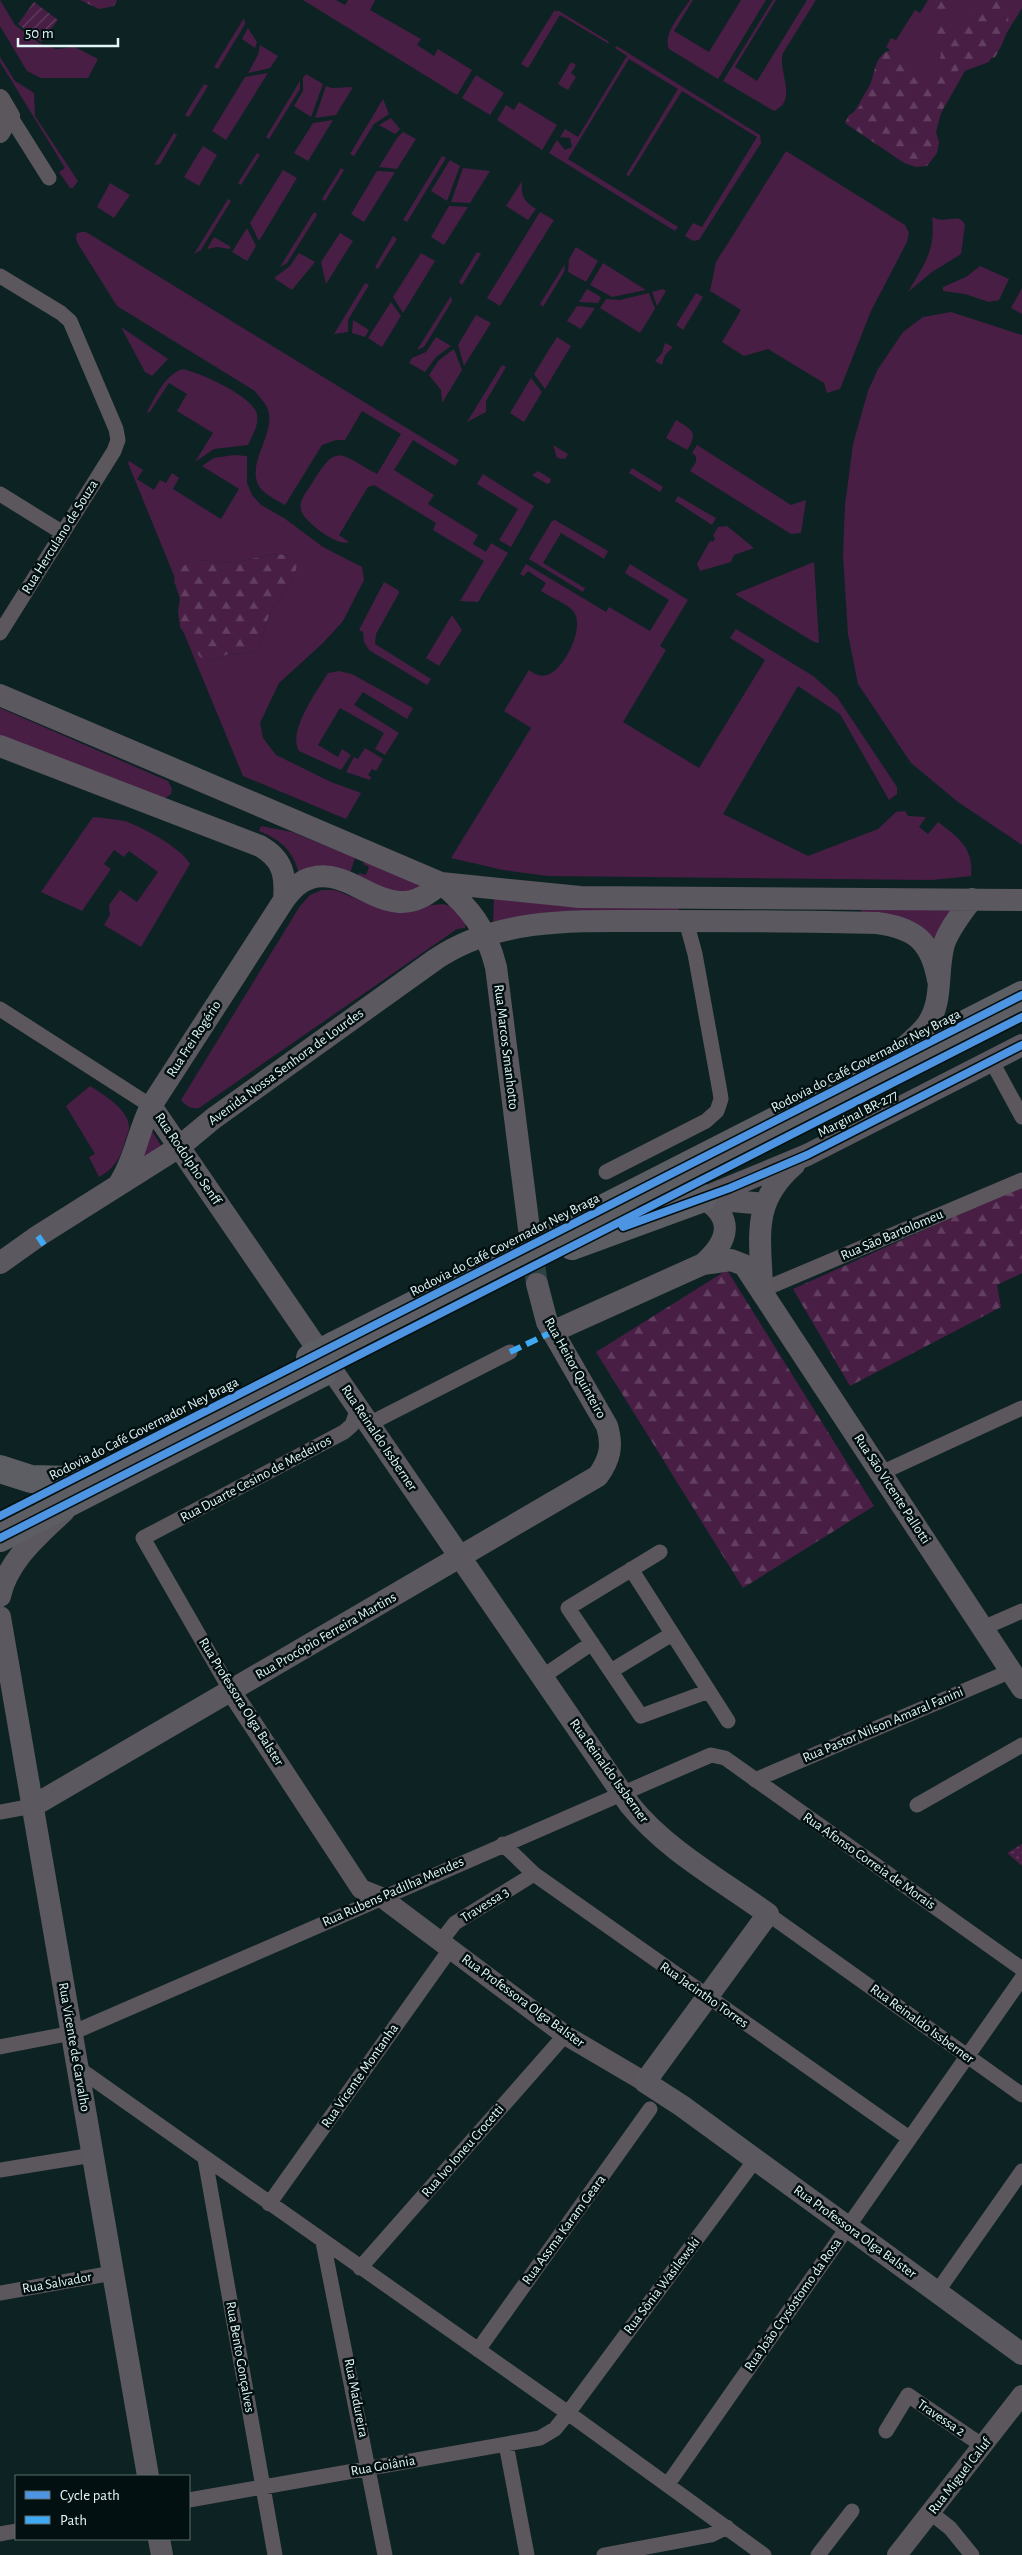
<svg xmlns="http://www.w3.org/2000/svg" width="1022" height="2555" viewBox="0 0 1022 2555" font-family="'Alegreya Sans',sans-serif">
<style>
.grass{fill:#481e45}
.forest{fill:url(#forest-firs)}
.park{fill:url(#park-dots)}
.garden{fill:url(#garden-furrows)}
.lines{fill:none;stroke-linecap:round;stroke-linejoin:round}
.secondary-tunnel{stroke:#2d4243;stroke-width:22;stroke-dasharray:22 11;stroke-linecap:butt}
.minor{stroke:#5b575d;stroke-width:15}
.tertiary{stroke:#5b575d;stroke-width:20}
.secondary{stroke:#5b585f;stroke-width:22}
.motorway{stroke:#5d5d64;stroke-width:28}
.motorway-bridge{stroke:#5d5d64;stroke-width:28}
.quiet{stroke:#3fa9f5;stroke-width:6;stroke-dasharray:12 6;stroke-linecap:butt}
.cycleway-casing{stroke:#031011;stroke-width:11}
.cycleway{stroke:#4d94e3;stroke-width:8}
.labels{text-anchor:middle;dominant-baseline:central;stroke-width:5;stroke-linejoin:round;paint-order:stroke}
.street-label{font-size:14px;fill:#e2f5f7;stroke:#031011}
</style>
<defs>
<pattern id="forest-firs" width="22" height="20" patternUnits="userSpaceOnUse" patternTransform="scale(1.25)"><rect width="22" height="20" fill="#481e45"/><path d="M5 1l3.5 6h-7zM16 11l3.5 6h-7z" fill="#623f61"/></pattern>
<pattern id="park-dots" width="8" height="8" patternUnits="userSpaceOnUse" patternTransform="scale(1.25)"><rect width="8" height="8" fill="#481e45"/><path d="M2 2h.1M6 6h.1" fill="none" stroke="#623f61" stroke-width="1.8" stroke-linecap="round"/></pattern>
<pattern id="garden-furrows" width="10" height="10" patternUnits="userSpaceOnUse" patternTransform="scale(1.25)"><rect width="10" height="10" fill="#481e45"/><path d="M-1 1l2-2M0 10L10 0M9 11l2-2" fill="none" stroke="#623f61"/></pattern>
</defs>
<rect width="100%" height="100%" fill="#0d2223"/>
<path class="grass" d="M0 0 15 25 39 43 56 49 75 47 98 59 88 78H41L27 71 0 26Z
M303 0H336L345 5 348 0H375L370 10 421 39 417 45 434 56 438 49 472 70 457 95Z
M690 0H693L674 31 709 52 741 0H766L718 79 669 49C662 34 682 13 690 0Z
M773 0H776L735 67 757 81 807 0H816L783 53C777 71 799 100 774 111L723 81Z
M928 0H1022V8L989 62 965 71 928 136 849 121 890 50 886 47 891 38 896 40 915 10 920 13Z
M554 11H559L608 41 609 44 560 15 528 68 521 64Z
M244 18 245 24 218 69 214 67Z
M248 28 257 42 255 48 242 39Z
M260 45 278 56 270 68 248 73 258 55Z
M617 46 760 135 761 143 699 240 693 241 685 236 693 223 702 227 757 137 682 91 629 176 626 175 678 89 629 59 568 159 678 227 675 231 549 153 557 140 565 150 572 147 570 138 560 137 565 129 578 137 627 56 615 48Z
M0 57 15 81 34 93 35 116 78 181 73 188H70L59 172 65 168 0 62Z
M571 62 576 65 571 73 576 77 568 90 558 84Z
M268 73 226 140 212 131 245 77Z
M306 74 323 84 311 117 294 106 303 91V78Z
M476 75 504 93 490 115 462 98Z
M300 81V89L269 139 266 137Z
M204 84 208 86 189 117 185 115Z
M326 86 332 88 353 87 336 115 315 118Z
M383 99 389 114 374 124 354 156 350 154Z
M519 102 557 125 542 150 497 120 506 105 514 110Z
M391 118 400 129 395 134 379 125Z
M333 120 308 161 294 153 313 123Z
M403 132 416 139 397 169 379 167 397 138Z
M174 133 177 135 160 164 154 165Z
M203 146 217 155 199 186 184 177Z
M786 151 905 225 909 233 907 242 871 311 840 389 827 393 824 383 768 349 744 356 722 342 741 310 710 291 716 262Z
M257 153 260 155 241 185 238 183Z
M442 156 446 158 407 222 403 220Z
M450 160 460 166 447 201 431 191Z
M341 168 344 170 325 201 322 199Z
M463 168 490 171 470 203 451 202Z
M283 170 297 178 259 241 250 223Z
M377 171 395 172 364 222 351 214Z
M522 181C521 195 523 201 536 209L528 220 506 206Z
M110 183 130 195 114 218 97 207Z
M228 199 231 201 201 250 194 254Z
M449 206 468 207 444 245 431 237Z
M314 212 317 214 316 217 287 263 280 267Z
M540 212 554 220 500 306 487 298Z
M932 217C946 225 959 211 965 225L961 254 932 272 908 292C924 264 936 251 932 217Z
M247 228 256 246 247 261 232 252Z
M82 232H86L459 460 455 466 413 440 394 470 434 495 428 504 478 535 473 544 486 552 491 543 508 553 478 602 460 601 484 561 433 530 436 523 374 485 368 487 339 535 349 542C339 548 303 521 301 510 299 501 306 492 311 485 337 442 338 453 377 474L401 434 362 411 345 440H336L322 445 285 505C277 500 268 496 262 490 243 468 273 438 269 414 268 405 260 398 255 391L117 306 78 244 76 238 77 233Z
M340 233 353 241 326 284 321 262Z
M393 236 397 239 378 269 375 267Z
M214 237 231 247 229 249 217 247 207 249Z
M576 247 598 261 586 282 568 272 569 259Z
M477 252 481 254 462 285 459 282Z
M299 253 315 262 292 290 274 278 290 266Z
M421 253 435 261 403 313 393 297Z
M603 263 646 290 612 297 590 285Z
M565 264 564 272 543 307 540 304Z
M980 266 1009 279 999 300 989 302 965 294 943 291V287L966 277Z
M365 283 369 285 348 320V332L334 334Z
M1022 288V314L1011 308Z
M587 289 601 297 598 303 579 302Z
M663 289 666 291 657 306 652 292Z
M649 293 655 309 640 333 600 308 606 299 620 300Z
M696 293 703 297 683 330 676 325Z
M451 296 452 301 424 347 417 350Z
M391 302 401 316 382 347 368 338Z
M577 306 595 308 581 329 567 321Z
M951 312 1022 335V845L958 802 911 763 858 684 848 634 843 555 845 505 853 444 868 391 878 369 903 332 923 317Z
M476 315 491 323 464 366 458 345Z
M353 320 369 330 365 337 352 333Z
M121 327 168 359 152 376 145 372Z
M436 337 451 346 436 357 425 372 409 363 412 358 426 352Z
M557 337 571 346 545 389 534 374Z
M665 343 673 347 665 355 662 365 655 361 662 353Z
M454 349 462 370 442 403 441 390 429 375 439 360Z
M502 365 506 367 486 401V412L467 422Z
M182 369C199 372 255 397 257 415 259 425 252 436 248 445L214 449 195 462 213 433 177 411 187 394 169 383 149 413 147 412C156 396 164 376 182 369Z
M531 378 542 392 524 422 510 413Z
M676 420C692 430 699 432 687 450L666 438Z
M553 445 568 454 565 459 557 458Z
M697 445 791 505 806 500 801 533 791 534 690 471 696 462V456L692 453Z
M234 455 247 456V483L252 495 261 505 284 518 323 547 362 567 364 580 343 621 323 643 279 683 260 723 263 738 276 755 331 782 361 793 346 819 243 776 183 631 211 661 231 653 247 654 258 650 270 612 294 577 291 555 271 554 234 563 197 560 175 578 128 463 129 461 143 470 137 479 154 490 160 480 166 483 172 473 179 478 173 489 221 519 239 489 202 466 214 458Z
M632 468 663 487 660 492 629 473Z
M538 471 551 479 550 483 547 484 532 475Z
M483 474 534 506 511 547 499 540 518 509 477 484Z
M678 496 716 518 712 525 675 501Z
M555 520 608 551 604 559 561 533 543 563 585 588 583 592 529 559 552 521Z
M727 526 754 548 734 555 731 562 700 571 697 564 710 541 713 542 715 538 713 536 718 527Z
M814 562 819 643 814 642 735 594Z
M526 564 606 612 609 607 650 631 669 600 625 573 630 564 688 600 660 646 666 650 623 722 699 768 765 660 730 638 736 629 813 676 837 697 897 787V794L889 800 840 714 798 686 723 814 808 856 878 829 896 812 905 811 908 816 926 817 919 827 928 834 938 822C958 837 974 848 971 876L932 880 548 876 503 870 451 858 531 728 504 711 529 670C534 674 540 677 547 675 564 670 585 628 574 612 568 604 550 597 541 591L546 583 528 571 524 576 520 574Z
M384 582 398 590 399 593 376 634 375 644 431 679 427 685 369 650 364 642 363 632 359 630Z
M452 615 462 630 439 666 426 658Z
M339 671 352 674 413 708 407 719 363 692 354 705 399 733 385 755 375 749 384 733 340 708 318 745 338 757 342 749 351 755 341 770 299 751C287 731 318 690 328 673Z
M0 708 168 781 172 789 171 794 164 799 0 741Z
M365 748 383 759 376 771 372 769 368 775 371 777 370 780 346 772 354 757 358 759Z
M93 817C103 818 115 819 125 821 142 827 182 848 190 864L141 947 104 925 110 915 109 905 120 890 137 902 158 872 129 851 124 857 114 850 104 864 111 869 82 911 41 892Z
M261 826 292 832 355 858 349 876 300 877C294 852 282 840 259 831Z
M366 857 427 885 401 895 357 879 359 873 366 875 369 867 363 864Z
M322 890H335L384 910 443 904 457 908 466 923 465 928 457 929 199 1108C191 1109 187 1107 181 1100L300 906 310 895Z
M494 896 679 906 678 916 493 926Z
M861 898 972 899 932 954 861 923Z
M90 1086C102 1094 129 1109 129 1127 129 1133 125 1139 124 1145 119 1161 113 1169 99 1177L89 1157 95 1154 66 1106Z
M147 1123 165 1152 139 1162Z"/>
<path class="forest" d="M80 0H117L114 6 99 9Z
M928 0H947L949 21 962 29 966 26 967 18 974 6 985 4 993 7 995 1 1001 0C1016 16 1005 41 995 57L962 65 955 75 952 91 941 113 936 132 939 142 937 153 927 166 916 167 904 163 845 123 849 115C883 98 863 45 900 50L905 56V70L916 79 924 80 938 68 941 54Z
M271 554 291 555 298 561 294 577 270 612 258 650 247 654 231 653 211 661 200 657 180 627 178 611 180 599 174 580 178 568 197 560 234 563Z
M1022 1186V1273L997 1285 1001 1307 850 1386 793 1289Z
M727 1270 874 1506 743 1588 596 1352Z"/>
<path class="park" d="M1022 1844V1866L1007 1853Z"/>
<path class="garden" d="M34 2 58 20 41 42 18 24Z"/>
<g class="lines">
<path class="secondary-tunnel" d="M529 1230 537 1284"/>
<path class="minor" d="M10 116 49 178
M0 276 61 313 70 321 116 429 118 440 114 451 0 633
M0 494 63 533
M0 1009 151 1106
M991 1060 1022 1117
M606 1172 706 1121 717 1111 721 1099 720 1092 695 954 686 921
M762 1290 1022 1180
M369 1424 510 1352
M881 1473 1022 1408
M660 1552 568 1608 641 1716 709 1691
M631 1569 728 1721
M983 1628 1022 1611
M611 1671 672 1634
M542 1677 592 1643
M231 1691 143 1538 344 1432 352 1425 358 1408
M755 1780 1011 1671
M917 1805 1022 1745
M0 1812 33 1806
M503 1844 534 1874 909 2138
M768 1914 1022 2095
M441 1941 455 1923 534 1874
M0 2047 72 2033 711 1755 725 1758 1022 1969
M78 2068 568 2413 764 2555
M205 2159 275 2555
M0 2170 93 2155
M269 2204 451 1948
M323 2242 385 2555
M360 2268 565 2035
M937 2292 1022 2171
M0 2293 113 2273
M478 2350 650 2109
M886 2431 908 2395 983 2446
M506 2444 527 2555
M668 2484 1022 1978
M189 2500 540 2438 555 2429 568 2413 755 2160
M931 2513 950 2528 972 2555
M0 2534 16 2531
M604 2555 711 2535 727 2527
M818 2555 852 2511"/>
<path class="tertiary" d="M0 99 10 116 0 133
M231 1691 361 1889 381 1897 565 2035 645 2082
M897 2555 1022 2395"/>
<path class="secondary" d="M0 695 441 883 580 897 1022 900
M0 746 260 846C283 859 286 875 284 900
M441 883C471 909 486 928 496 967L529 1229
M901 1050C909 1043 919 1035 926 1026 944 1003 936 971 944 944 950 927 962 913 972 899
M151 1106 630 1805C666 1850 721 1880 768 1914L645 2082 682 2106 1022 2354
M119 1184C135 1160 138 1131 151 1106L284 900C291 891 299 881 311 878 357 865 389 934 441 883
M703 1198 807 1155 1022 1045
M703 1198C735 1218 729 1241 703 1264
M709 1199 765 1204
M0 1263 38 1236 179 1147 214 1118 436 959C504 913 594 922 672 921 740 921 808 921 877 923 915 928 931 941 938 980
M762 1290C761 1238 750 1203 794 1165
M552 1332 703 1264 731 1260 744 1265 1022 1688
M0 1596C8 1560 39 1535 64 1511
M0 1617 148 2476
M33 1806 598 1476C610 1459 613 1446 607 1426L547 1322 537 1284
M159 2539 162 2555"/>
<path class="motorway" d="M572 1246 703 1198
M335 1345 1022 995
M0 1469 31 1479 72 1480
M0 1538 322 1373"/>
<path class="motorway-bridge" d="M310 1358 335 1345"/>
<path class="quiet" d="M38 1236 44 1245
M510 1352 552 1332"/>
<g class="cycleway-casing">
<path id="cycleway" d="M623 1227 730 1188 807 1155 1022 1045
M0 1516 1022 995
M0 1538 1022 1017"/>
</g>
<use href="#cycleway" class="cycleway"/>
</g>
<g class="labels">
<g class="street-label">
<text transform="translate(60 537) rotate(-58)">Rua Herculano de Souza</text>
<text transform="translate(194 1039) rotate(-57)">Rua Frei Rogério</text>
<text transform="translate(506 1047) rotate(83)">Rua Marcos Smanhotto</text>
<text transform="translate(866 1061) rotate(-27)">Rodovia do Café Governador Ney Braga</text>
<text transform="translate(286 1067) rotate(-36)">Avenida Nossa Senhora de Lourdes</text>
<text transform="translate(858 1114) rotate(-27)">Marginal BR-277</text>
<text transform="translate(188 1159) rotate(56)">Rua Rodolpho Senff</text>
<text transform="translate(892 1235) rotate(-23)">Rua São Bartolomeu</text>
<text transform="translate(505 1245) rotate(-27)">Rodovia do Café Governador Ney Braga</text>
<text transform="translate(575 1368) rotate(61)">Rua Heitor Quinteiro</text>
<text transform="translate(144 1429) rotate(-27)">Rodovia do Café Governador Ney Braga</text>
<text transform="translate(379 1438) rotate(56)">Rua Reinaldo Issberner</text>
<text transform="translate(256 1479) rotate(-28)">Rua Duarte Cesino de Medeiros</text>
<text transform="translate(892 1489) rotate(57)">Rua São Vicente Pallotti</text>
<text transform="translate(326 1636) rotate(-30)">Rua Procópio Ferreira Martins</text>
<text transform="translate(241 1702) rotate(58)">Rua Professora Olga Balster</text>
<text transform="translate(883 1725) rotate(-23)">Rua Pastor Nilson Amaral Fanini</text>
<text transform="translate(609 1771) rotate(54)">Rua Reinaldo Issberner</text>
<text transform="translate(869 1861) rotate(35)">Rua Afonso Correia de Morais</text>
<text transform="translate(393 1892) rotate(-24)">Rua Rubens Padilha Mendes</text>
<text transform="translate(485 1905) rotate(-32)">Travessa 3</text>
<text transform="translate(704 1995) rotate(35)">Rua Jacintho Torres</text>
<text transform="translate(523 2001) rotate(36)">Rua Professora Olga Balster</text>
<text transform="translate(922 2024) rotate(36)">Rua Reinaldo Issberner</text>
<text transform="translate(74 2047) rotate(80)">Rua Vicente de Carvalho</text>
<text transform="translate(360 2076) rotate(-55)">Rua Vicente Montanha</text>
<text transform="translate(463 2151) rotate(-49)">Rua Ivo Ioneu Crocetti</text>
<text transform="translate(564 2230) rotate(-54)">Rua Assma Karam Geara</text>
<text transform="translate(855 2232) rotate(36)">Rua Professora Olga Balster</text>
<text transform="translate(57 2283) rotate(-10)">Rua Salvador</text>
<text transform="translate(662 2286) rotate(-53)">Rua Sônia Wasilewski</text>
<text transform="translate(793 2305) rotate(-55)">Rua João Crysóstomo da Rosa</text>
<text transform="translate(240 2357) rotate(80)">Rua Bento Gonçalves</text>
<text transform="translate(356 2398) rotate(79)">Rua Madureira</text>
<text transform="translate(941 2418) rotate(34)">Travessa 2</text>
<text transform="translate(383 2466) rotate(-10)">Rua Goiânia</text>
<text transform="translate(960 2476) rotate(-52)">Rua Miguel Caluf</text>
</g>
</g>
<rect x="15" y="2475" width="175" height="65" fill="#031011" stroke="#5c6c6d"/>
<rect x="25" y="2491" width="25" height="8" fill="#4d94e3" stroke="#5c6c6d"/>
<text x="60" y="2500" font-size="15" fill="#e2f5f7">Cycle path</text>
<rect x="25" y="2516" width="25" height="8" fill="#3fa9f5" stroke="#5c6c6d"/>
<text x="60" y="2525" font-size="15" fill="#e2f5f7">Path</text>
<path d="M18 38v8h100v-8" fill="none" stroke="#e2f5f7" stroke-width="2.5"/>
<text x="25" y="38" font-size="15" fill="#e2f5f7" stroke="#031011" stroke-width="4" paint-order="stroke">50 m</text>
</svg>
